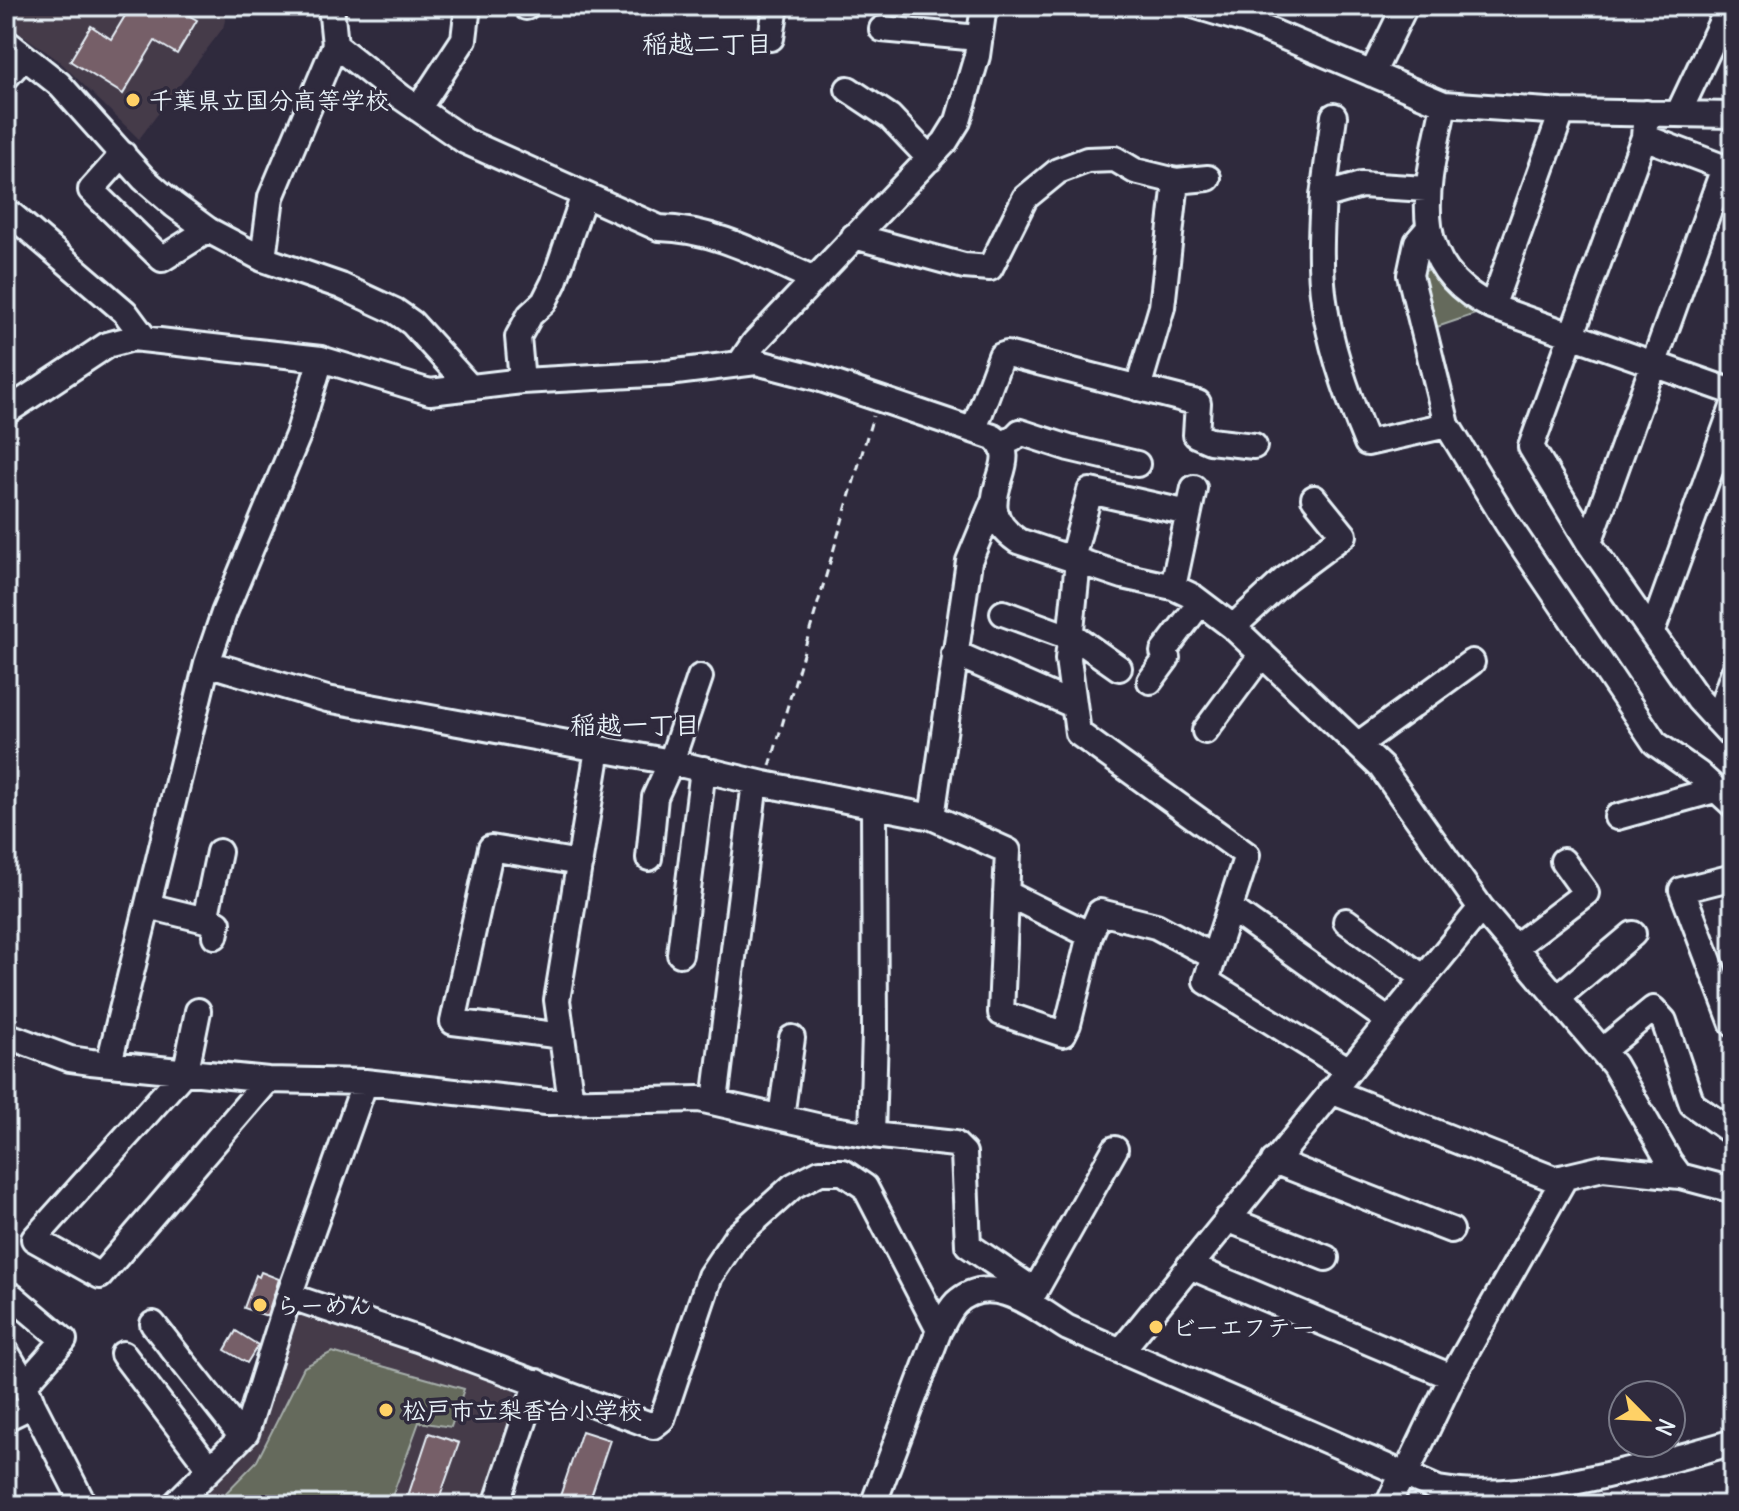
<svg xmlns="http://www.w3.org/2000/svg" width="1739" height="1511" viewBox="0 0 1739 1511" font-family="Delius,'Klee One',sans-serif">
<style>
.built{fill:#443a4a}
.green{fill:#656a5c;stroke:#a6aeaa;stroke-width:2}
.building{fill:#765e68;stroke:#e8f1f8;stroke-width:2}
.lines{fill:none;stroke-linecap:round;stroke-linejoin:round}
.minor-casing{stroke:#e8f1f8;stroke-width:30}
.path{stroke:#e8f1f8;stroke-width:3;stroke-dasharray:8 6;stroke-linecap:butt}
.minor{stroke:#2f2a3d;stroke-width:24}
.poi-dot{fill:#ffd166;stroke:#2f2a3d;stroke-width:3}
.labels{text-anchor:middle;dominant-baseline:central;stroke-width:7;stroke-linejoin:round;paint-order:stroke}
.poi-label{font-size:24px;font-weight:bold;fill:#e8f1f8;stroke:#2f2a3d;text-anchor:start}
.neighbourhood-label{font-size:26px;font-weight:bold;fill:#e8f1f8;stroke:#2f2a3d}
</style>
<rect width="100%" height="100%" fill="#2f2a3d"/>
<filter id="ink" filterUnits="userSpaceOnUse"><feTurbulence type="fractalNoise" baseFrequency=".0125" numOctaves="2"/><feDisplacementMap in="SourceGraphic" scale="16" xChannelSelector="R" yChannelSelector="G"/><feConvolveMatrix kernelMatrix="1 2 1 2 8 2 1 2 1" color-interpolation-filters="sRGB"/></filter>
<g filter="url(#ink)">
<path class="built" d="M6 6H229L223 28 139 139 59 61 6 23Z
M304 1314 510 1381 517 1397 482 1505H185L237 1450 291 1321Z"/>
<path class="green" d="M1433 267 1484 311 1434 328 1415 277Z
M332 1352 464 1389 451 1427 419 1422 389 1505H214L257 1461 304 1367Z"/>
<path class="building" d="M131 6H172L197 20 177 54 155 41 123 94 70 61 91 26 111 39Z
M261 1272 279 1279 267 1316 244 1308 256 1275 259 1277Z
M236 1331 258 1345 247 1363 225 1350Z
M582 1431 610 1440 588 1505H557Z
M429 1433 459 1443 437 1505H405Z"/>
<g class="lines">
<g class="minor-casing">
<path id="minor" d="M526 6V7
M1196 6 1246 21 1444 104 1562 112 1733 115
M882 29 978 38
M771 38 776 6
M6 42 59 84 144 179 174 205 208 230 263 259 341 286 395 311 412 323 469 386
M335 45 401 97 465 141 659 228C716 229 762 256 814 279
M1372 74 1405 6
M6 77 24 57
M848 89 890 117 930 159
M1444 104C1428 183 1402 263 1492 307L1733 392
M418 109 464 39 467 14
M1679 112 1729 6
M1646 113 1644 137 1531 447 1589 543 1698 699 1733 737
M1644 137 1733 171
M123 154 91 190 162 259 208 230
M1426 189 1361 185 1323 196C1321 231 1319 267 1324 301 1330 346 1350 402 1367 443L1447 425
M1323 196 1334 116
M6 215H12L125 312 145 339
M1429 228 1417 242 1410 275 1447 425 1507 523 1655 743 1699 774 1733 805
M854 236 964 266 990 268 1025 198 1058 171 1087 160 1115 159 1135 171 1176 181 1208 178
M263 259 271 197 335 45 331 6
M1492 307 1562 112
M741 362 754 343 945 142 958 121 977 56 984 6
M522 381 518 337 530 315 544 302 554 282 584 195
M1138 388 1162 307 1176 181
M6 412 107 345 133 338 321 359 430 392 522 381 668 373 756 362 818 378 993 437C1030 463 961 502 1018 541L1123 576 1173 587 1192 596 1233 627 1381 767 1481 908 1614 1065 1669 1161 1680 1176 1733 1190
M974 429 1001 356 1007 354 1198 403 1196 435 1210 441 1254 446
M1002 444 1013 439 1020 432 1069 448 1137 464
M1589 543 1724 168
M1072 559 1090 491 1188 513
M1078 561 1068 659 1078 733 1247 855 1206 981 1349 1070
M1173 587 1194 488
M1003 613 1069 637
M1233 627 1285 579 1344 535 1314 498
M1652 632 1733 407
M1069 633 1119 668
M954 653 1073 705
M207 663 327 699 671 762 764 784 932 817 969 561 993 503
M1150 681 1167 658 1163 652 1200 603
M1717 720 1733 674
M1205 731 1262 654
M1359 744 1472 662
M874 807 875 1033 872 1135 955 1144 964 1153 968 1245 1035 1291 1115 1149
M932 817 1008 851 1001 1013 1063 1034 1068 1024 1090 935 1100 912 1156 926 1214 957
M1617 817 1715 790
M649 858 655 797 671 762 700 677
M1733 877 1682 890 1733 1024
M1006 893 1090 935
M148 906 218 923 215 936
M1230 908 1389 1021
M205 920 219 852
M1346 921 1424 978
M1515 947 1586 893 1563 861
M680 954 703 769
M1558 997 1633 934
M198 1011 186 1070 34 1239 100 1276 268 1080
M6 1035 70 1059 91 1062 268 1080 365 1082 546 1102 699 1099 821 1127 872 1135
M562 1036 453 1022 491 848 580 863
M1603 1050 1653 1009 1664 1021 1692 1104 1733 1133
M109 1063 207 663 224 613 298 435 321 359
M1331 1091 1554 1179 1565 1177
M715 1101 755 782
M571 1102 557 1000 598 749
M781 1117 792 1038
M1274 1161 1451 1230
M1227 1219 1326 1258
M1189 1266 1452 1377
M289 1296 417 1339 653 1426 662 1419 710 1276 736 1237 793 1186 820 1172H843L865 1187 939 1330
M6 1303 12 1296 64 1340 25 1384
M153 1324 242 1437
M1121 1351 1481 908
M6 1352 25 1384 33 1405 84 1505
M123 1354 210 1469
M6 1418 33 1405
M174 1505 246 1433 289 1296 365 1082
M496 1505 537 1382
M873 1505 939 1330C944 1322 949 1310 956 1303 991 1270 1037 1309 1068 1328L1438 1489C1494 1499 1547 1488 1602 1476 1646 1466 1690 1455 1733 1442
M1388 1505 1402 1475 1411 1463 1452 1377 1565 1177 1603 1168 1680 1176"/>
</g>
<path class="path" d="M770 766 873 416"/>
<use href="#minor" class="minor"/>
</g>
</g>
<g class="poi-dot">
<circle cx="133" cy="100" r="8"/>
<circle cx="260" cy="1305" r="8"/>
<circle cx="1156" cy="1327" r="8"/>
<circle cx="386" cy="1410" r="8"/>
</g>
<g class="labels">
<g class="poi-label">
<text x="149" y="100">千葉県立国分高等学校</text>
<text x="276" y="1305">らーめん</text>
<text x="1172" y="1327">ビーエフテー</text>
<text x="402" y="1410">松戸市立梨香台小学校</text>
</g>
<g class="neighbourhood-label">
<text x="707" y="43">稲越二丁目</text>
<text x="635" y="724">稲越一丁目</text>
</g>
</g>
<rect width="1739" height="1511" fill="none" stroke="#2f2a3d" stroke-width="32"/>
<rect x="16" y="16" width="1707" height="1479" fill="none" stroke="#e8f1f8" stroke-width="3" filter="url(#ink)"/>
<g transform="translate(1647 1419) rotate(114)"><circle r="38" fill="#2f2a3d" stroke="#797a88" stroke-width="2"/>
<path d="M0-6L14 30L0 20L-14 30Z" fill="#ffd166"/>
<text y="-12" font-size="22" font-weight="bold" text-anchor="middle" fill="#e8f1f8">N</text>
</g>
</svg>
